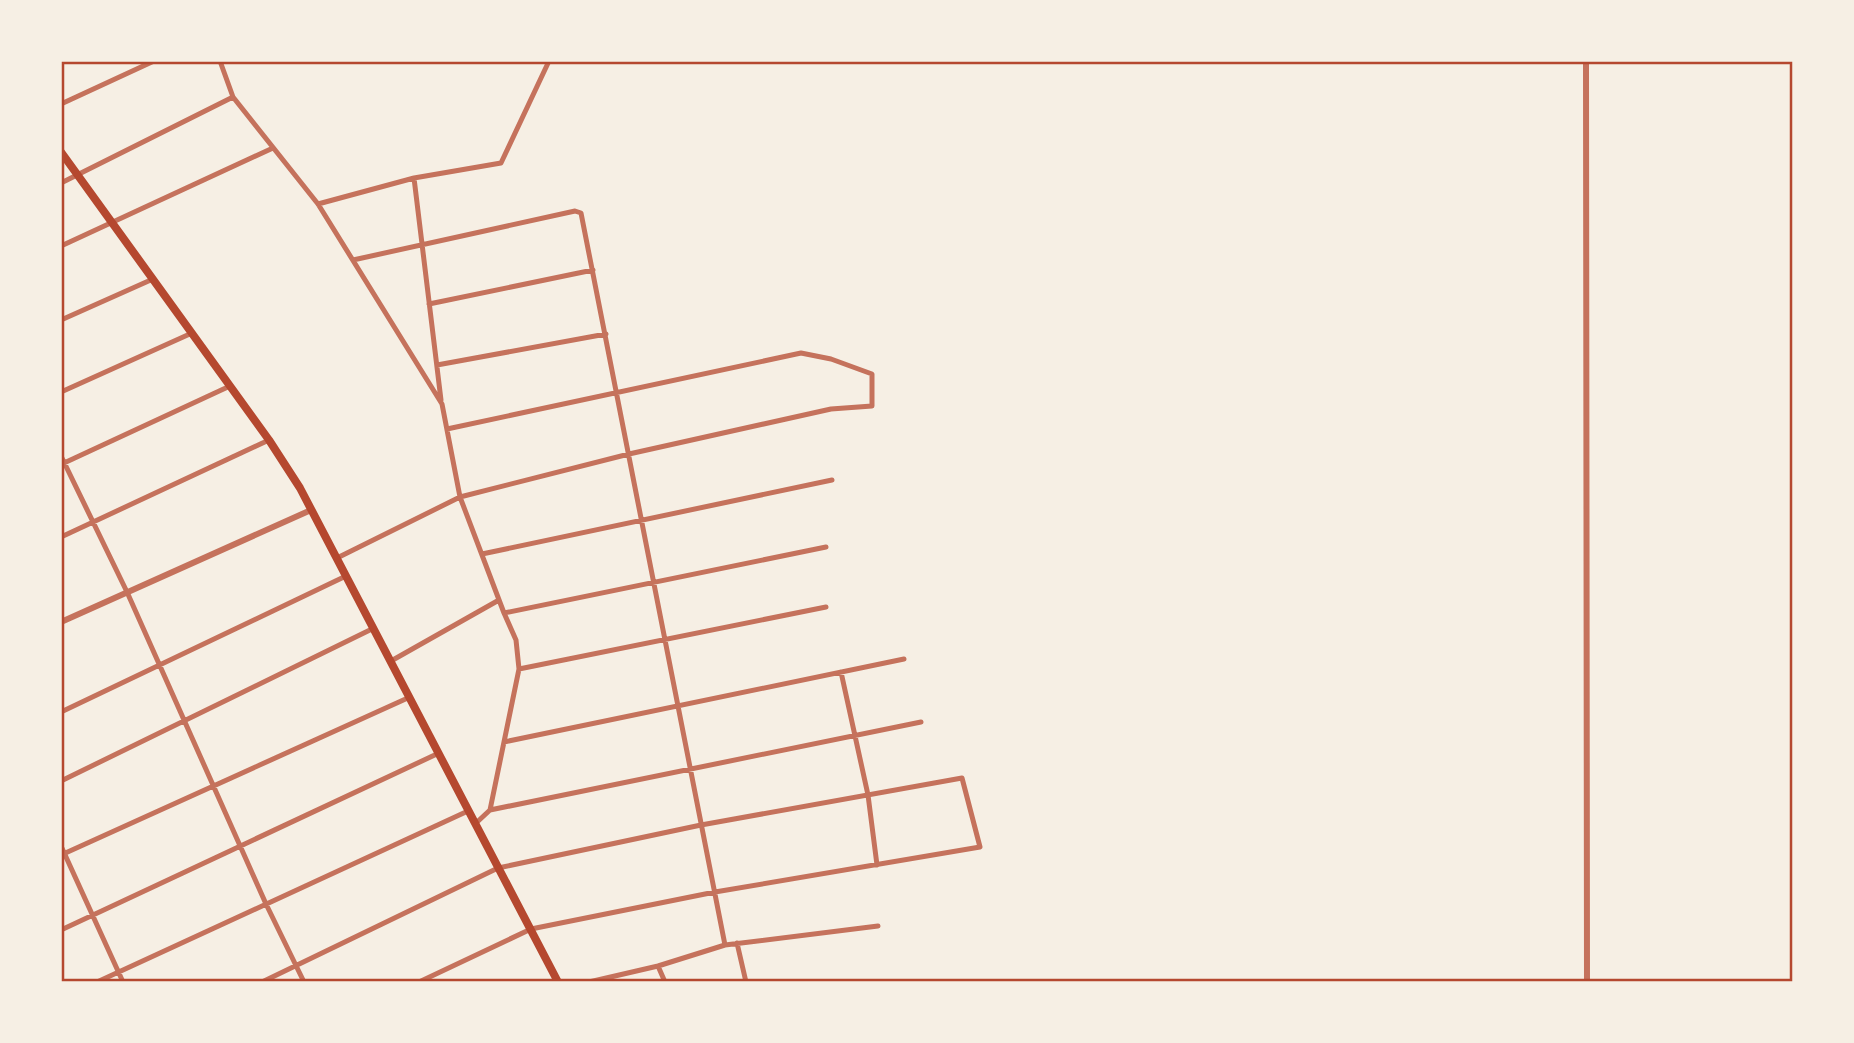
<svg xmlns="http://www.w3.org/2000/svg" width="1854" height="1043" viewBox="0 0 1854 1043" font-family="'PT Sans',sans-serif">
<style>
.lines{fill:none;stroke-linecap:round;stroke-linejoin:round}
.minor{stroke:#c5725c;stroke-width:5}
.tertiary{stroke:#c5725c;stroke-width:6}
.primary{stroke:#b5482f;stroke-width:8}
.neatline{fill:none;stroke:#b5482f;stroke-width:2.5}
</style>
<rect width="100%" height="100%" fill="#f6efe4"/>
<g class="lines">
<path class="minor" d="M220 61 233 97 318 204 442 404 460 497 504 613 516 640 519 669 490 810
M61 104 154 61
M414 178 441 400
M61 183 233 97
M318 204 414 178 501 163 549 61
M61 246 273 148
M353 260 575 211 581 213 725 945
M429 304 593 270
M61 320 153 279
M437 365 606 334
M61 392 192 333
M61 456 127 592 266 904 304 982
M64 463 230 386
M61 537 269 440
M482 554 832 480
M337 558 460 497 629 454 831 409 872 406V374L831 359 801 353 447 429
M504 613 826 547
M391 661 499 600
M519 669 826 607
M841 672 868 795 877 865
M61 712 346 576
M504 742 904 659
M61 781 374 628
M475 824 490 810 921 722
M61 846 123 982
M61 855 410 697
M61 930 439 753
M737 943 746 982
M658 966 665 982
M97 982 468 811
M262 982 498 868 701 825 962 778 980 847 715 892 531 929 419 982
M589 982 658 966 725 945 878 926"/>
<path class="tertiary" d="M1586 61 1587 982
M61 622 311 510"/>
<path class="primary" d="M61 152 269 440 300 488 558 982"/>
</g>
<rect width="1854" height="1043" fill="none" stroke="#f6efe4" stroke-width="126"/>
<rect x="63" y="63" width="1728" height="917" class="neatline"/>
</svg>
